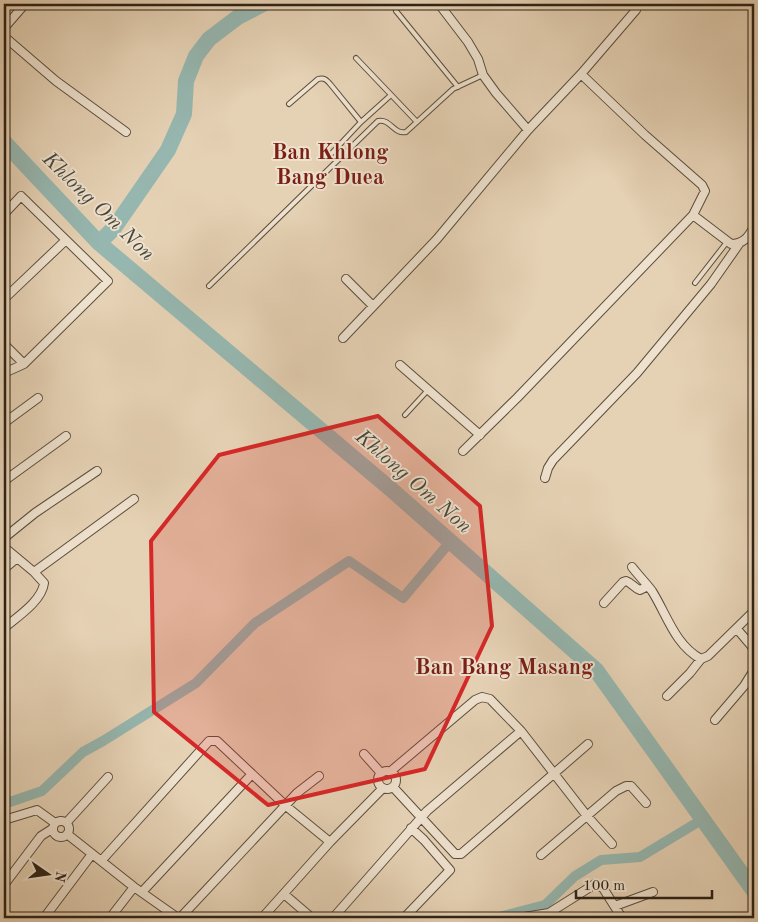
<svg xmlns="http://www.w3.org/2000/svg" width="758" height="922" viewBox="0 0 758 922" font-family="'Old Standard TT',serif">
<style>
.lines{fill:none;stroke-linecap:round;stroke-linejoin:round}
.canal{stroke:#96b7b0;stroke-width:10}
.river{stroke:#96b7b0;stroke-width:16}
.service-casing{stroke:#5b4e3d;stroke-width:6}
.minor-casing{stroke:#5b4e3d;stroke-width:10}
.service{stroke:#eee1ce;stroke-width:4}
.minor{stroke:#eee1ce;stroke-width:8}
.marked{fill:#d62828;fill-opacity:0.2;stroke:#d62828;stroke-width:4;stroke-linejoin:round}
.labels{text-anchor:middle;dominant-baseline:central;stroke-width:4;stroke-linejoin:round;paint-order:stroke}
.water-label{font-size:21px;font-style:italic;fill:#47473c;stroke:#eee1ce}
.quarter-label{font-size:22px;font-weight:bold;fill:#7a1f14;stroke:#eee1ce}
</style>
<rect width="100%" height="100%" fill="#e5d1b4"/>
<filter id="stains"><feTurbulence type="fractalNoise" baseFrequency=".004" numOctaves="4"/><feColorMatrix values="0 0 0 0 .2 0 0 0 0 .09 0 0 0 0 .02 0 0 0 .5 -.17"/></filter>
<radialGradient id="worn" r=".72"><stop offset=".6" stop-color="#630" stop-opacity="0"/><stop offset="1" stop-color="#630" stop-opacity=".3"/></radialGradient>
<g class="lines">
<path class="canal" d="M4 804 42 791 83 752 103 741 196 683 255 623 349 561 403 598 450 542
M495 918 545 905 575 876 601 860 640 857 703 819"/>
<path class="river" d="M4 142 99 243 393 491 596 670 754 891
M99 243 114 228 168 150 184 114 186 81 196 56 209 39 238 17 263 4"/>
<g class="service-casing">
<path id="service" d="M396 11 458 87
M356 58 417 122
M289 104 318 79C324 77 327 80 331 85L361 122
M331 154 361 122 391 95
M695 283 727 242
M209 286 378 121C390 118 394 135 406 132L453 89 483 75
M405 415 428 390"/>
</g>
<g class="minor-casing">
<path id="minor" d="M439 4 468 42 478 59 483 75 496 93 528 130
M4 32 5 27 25 4
M4 33 6 38 56 81 126 132
M581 74 645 135 702 185 705 191 693 215 731 244C744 244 748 237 754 227
M4 214 21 196 108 281 24 364 4 373
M346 279 373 306
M4 299 66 240
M343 338 437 239 528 130 581 74 636 10 637 4
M4 344 24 364
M400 365 480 435
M4 423 38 398
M463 451 517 398 693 215
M545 478 548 468 553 460 637 373 711 284 739 244
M4 481 66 436
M4 538 35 513 97 471
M4 547 34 572 134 499
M632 567C638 575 646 583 652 591 667 615 675 645 701 659L708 656 754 611
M4 569 17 558
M604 603 623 582 626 581C632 583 634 588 640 590L648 586
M4 628C17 617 42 601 44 583L34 572
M737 629 754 649
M667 696 690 673 701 659
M715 720 744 686 754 670
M364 754 381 773
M378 780a9 9 0 1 1 18 0a9 9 0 1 1-18 0Z
M391 771 475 700 482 697 490 699 521 731 587 816 612 844
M393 787 455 854H461L588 744
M4 820 37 810 55 823
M53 829a8 8 0 1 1 16 0a8 8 0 1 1-16 0Z
M67 822 108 777
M67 834 134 887 178 918
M541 855 616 791 626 786H631L646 803
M102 860 209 741H217L286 806 330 842
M4 885 41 836 52 829
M142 892 252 774
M284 894 312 918
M615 906 653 892
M44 918 92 854
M110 918 134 887
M180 918 297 793 319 776
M262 918 330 842 383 788
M333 918 427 811 521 731
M404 918 450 870 424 840 411 828
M518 918 549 913 595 884 603 888 622 918"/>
</g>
<use href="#service" class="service"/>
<use href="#minor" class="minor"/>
</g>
<path class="marked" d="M378 416 480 506 492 626 425 769 268 805 154 712 151 541 219 455Z"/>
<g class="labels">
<g class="water-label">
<text transform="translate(98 207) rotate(44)">Khlong Om Non</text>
<text transform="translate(413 482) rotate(41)">Khlong Om Non</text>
</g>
<g class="quarter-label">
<text x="330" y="153">Ban Khlong<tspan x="330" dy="25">Bang Duea</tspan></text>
<text x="504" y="668">Ban Bang Masang</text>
</g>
</g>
<rect width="758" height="922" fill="none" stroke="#e5d1b4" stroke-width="20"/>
<rect x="5" y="5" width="748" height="912" fill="none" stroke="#2d2215" stroke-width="2.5"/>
<rect x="10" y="10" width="738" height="902" fill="none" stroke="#2d2215"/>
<g transform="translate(48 874) rotate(103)" stroke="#eee1ce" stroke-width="4" paint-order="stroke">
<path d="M0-4L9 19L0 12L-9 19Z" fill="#2d2215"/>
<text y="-8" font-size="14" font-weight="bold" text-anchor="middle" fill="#2d2215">N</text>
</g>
<path d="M576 890v8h136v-8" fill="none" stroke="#2d2215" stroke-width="2.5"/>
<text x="583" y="890" font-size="15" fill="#2d2215" stroke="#eee1ce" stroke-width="4" paint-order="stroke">100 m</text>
<rect width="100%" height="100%" filter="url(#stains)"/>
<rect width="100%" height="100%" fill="url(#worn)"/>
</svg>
